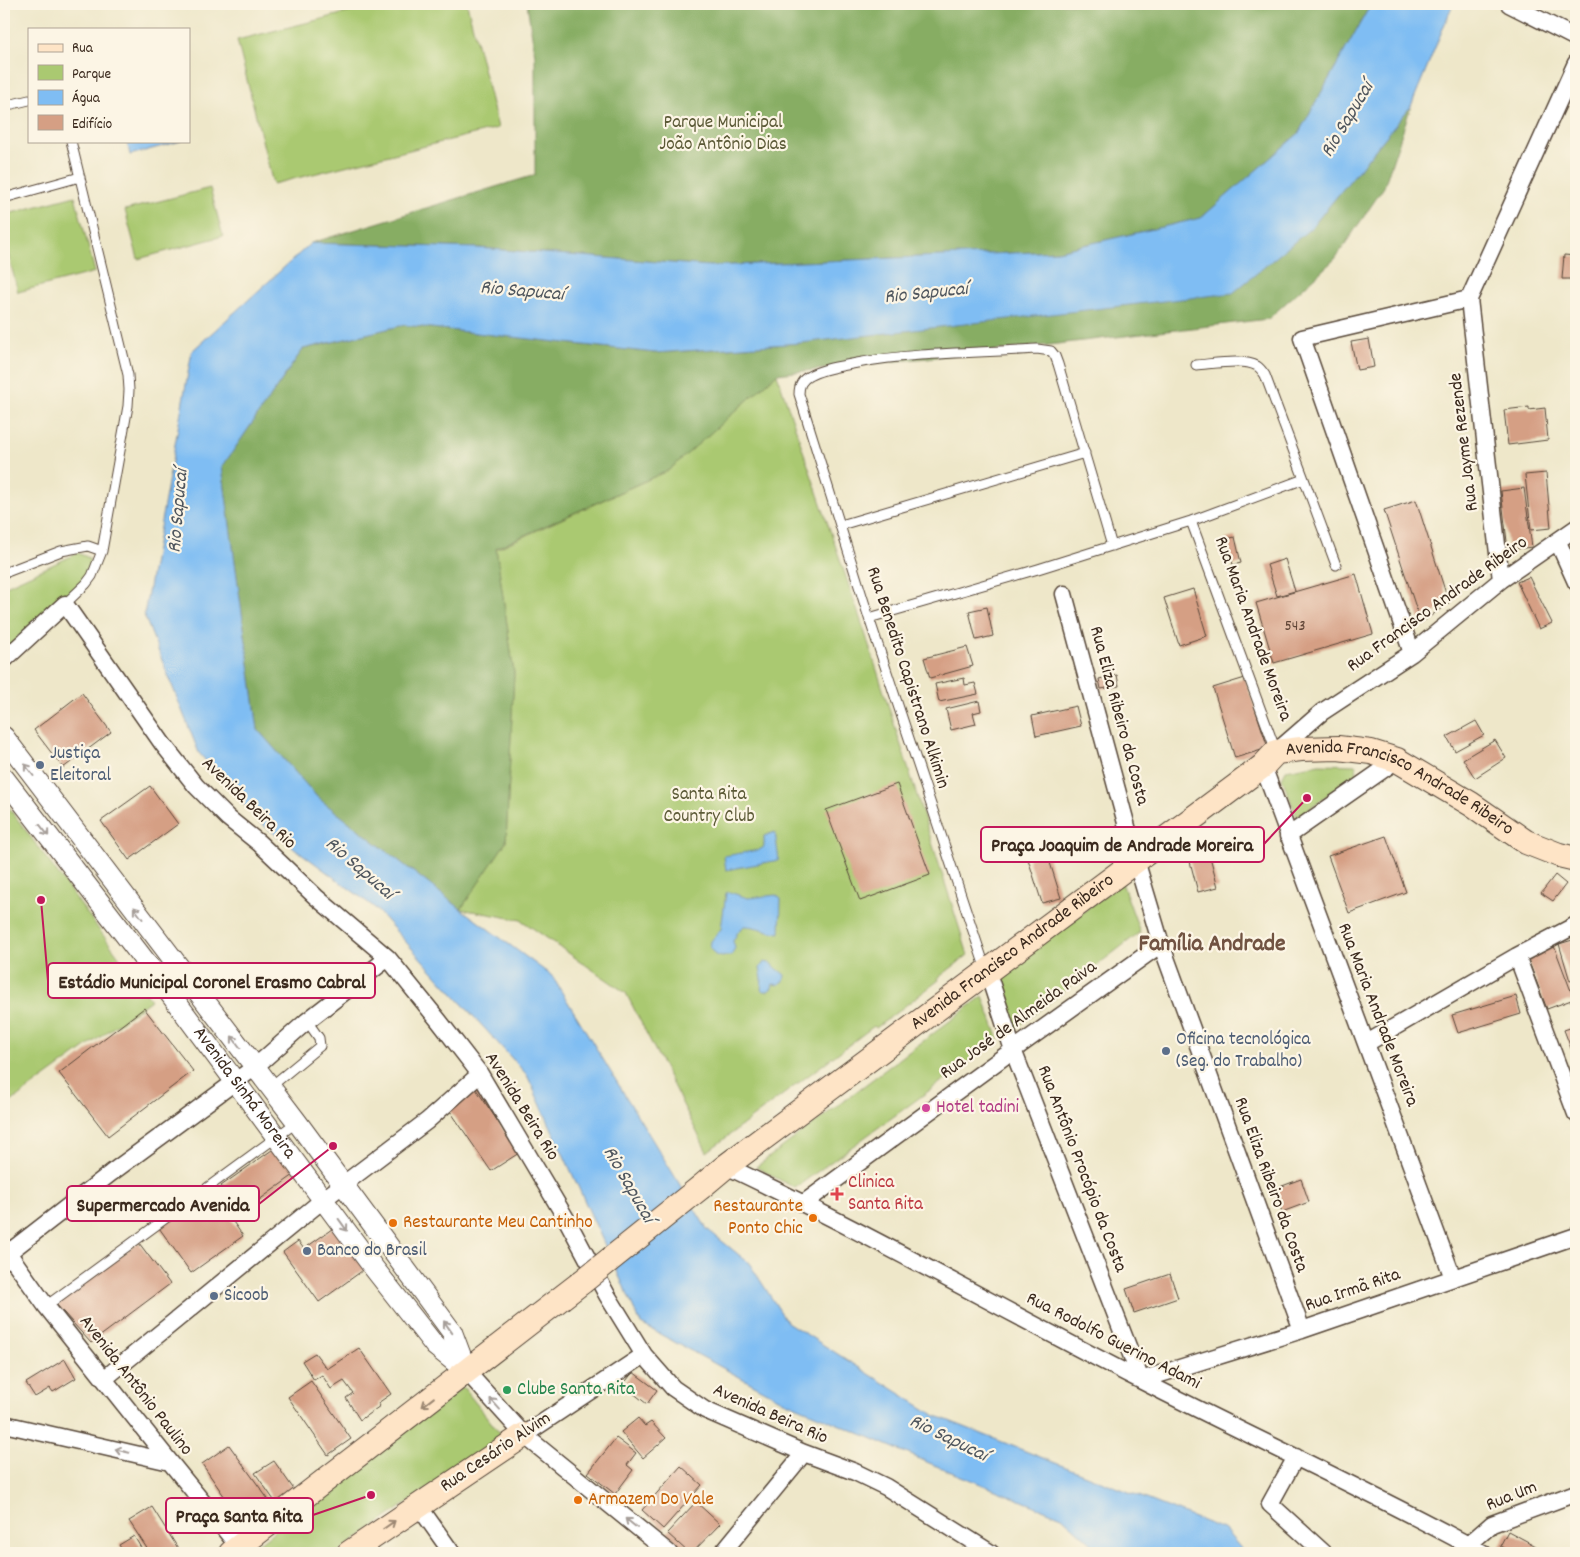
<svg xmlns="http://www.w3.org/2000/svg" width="1580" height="1557" viewBox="0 0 1580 1557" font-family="Dekko,sans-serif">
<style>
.green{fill:#aac971;stroke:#727a48}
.forest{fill:#87ad63;stroke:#616c40}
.water{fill:#7fbdf3;stroke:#5d7488}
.building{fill:#d59f84}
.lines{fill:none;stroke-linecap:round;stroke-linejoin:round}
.service-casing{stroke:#564638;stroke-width:11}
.minor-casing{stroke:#564638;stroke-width:19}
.tertiary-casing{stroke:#564638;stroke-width:22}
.secondary-casing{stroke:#564638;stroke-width:26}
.service{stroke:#fff;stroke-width:9}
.minor{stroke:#fff;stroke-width:16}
.tertiary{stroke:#fff;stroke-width:20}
.secondary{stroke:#fee4c6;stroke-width:24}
.secondary-bridge-casing{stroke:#564638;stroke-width:26;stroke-linecap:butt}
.secondary-bridge{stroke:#fee4c6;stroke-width:24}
.oneway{stroke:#a79f9a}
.oneway2{stroke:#9c8772}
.service-dot{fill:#5c6f8a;stroke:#fcf5e5;stroke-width:2}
.hotel-dot{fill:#d1479c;stroke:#fcf5e5;stroke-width:2}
.health-dot{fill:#e0444e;stroke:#fcf5e5;stroke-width:2}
.food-dot{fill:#e8710a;stroke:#fcf5e5;stroke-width:2}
.leisure-dot{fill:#2e9e5b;stroke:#fcf5e5;stroke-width:2}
.labels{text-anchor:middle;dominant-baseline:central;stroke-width:4.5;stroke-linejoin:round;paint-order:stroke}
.number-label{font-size:16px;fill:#624738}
.park-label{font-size:19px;fill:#5c5a37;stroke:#fcf5e5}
.street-label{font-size:19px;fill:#3b2a1e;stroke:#fcf5e5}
.service-label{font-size:19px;fill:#4e5e75;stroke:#fcf5e5;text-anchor:start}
.hotel-label{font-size:19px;fill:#b23c85;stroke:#fcf5e5;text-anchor:start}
.health-label{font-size:19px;fill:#be3a42;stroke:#fcf5e5;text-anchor:start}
.food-label{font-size:19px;fill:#c56008;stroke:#fcf5e5;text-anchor:start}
.leisure-label{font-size:19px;fill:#27864d;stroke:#fcf5e5;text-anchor:start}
.water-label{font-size:20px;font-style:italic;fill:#4f565e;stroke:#fcf5e5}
.district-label{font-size:24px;font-weight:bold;fill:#715342;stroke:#fcf5e5}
.leader{fill:none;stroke:#c2185b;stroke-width:2}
.callout-dot{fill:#c2185b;stroke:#fcf5e5;stroke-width:2}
.callout{fill:#fcf5e5;stroke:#c2185b;stroke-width:2}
.callout-label{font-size:20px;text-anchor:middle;font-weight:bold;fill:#3b2a1e}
</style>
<rect width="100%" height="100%" fill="#fcf5e5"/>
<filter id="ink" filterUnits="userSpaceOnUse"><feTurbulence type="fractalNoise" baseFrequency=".02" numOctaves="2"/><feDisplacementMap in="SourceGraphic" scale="10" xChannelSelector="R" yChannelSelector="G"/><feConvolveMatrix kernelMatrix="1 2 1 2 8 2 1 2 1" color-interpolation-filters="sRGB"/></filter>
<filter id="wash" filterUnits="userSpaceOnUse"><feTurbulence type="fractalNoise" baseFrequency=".0096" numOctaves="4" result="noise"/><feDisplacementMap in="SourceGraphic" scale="20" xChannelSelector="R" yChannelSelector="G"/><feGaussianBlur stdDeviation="1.12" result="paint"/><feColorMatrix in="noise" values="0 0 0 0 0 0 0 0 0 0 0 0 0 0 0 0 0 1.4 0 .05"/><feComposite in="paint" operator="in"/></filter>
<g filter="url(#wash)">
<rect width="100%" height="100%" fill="#eee7c9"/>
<path class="green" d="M382 4H467L498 128 273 184 237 40Z
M210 188 223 236 138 259 125 210Z
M75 196 95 272 18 292 4 238V215Z
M777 374 865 633 968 955 938 978 939 980 876 1028 874 1026 707 1152 626 993 521 920 461 909 506 842 514 673 496 549 669 470Z
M78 553 89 558 90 570 72 599 4 655V587Z
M1319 764 1356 765 1357 774 1297 817 1282 778 1286 770Z
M4 801 151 1000 4 1107Z
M1122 883 1140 932 1016 1028 997 976Z
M983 996 999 1040 795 1188 756 1167Z
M463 1387 502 1436 337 1553H246Z"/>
<path class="forest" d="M527 4H1371L1298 134 1201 218 1058 251 710 266 478 248 311 243 535 175V56Z
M1411 106 1384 187 1335 259 1268 319 1049 345 777 374 669 470 496 548 514 673 506 842 461 909 318 798 258 730 222 467 303 349 404 325 655 353 801 343 1311 228Z"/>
<path class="water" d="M1371 4H1453L1411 106 1311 228 1233 293 801 343 655 353 404 325 303 349 222 467 258 730 318 798 461 909 552 976 707 1229 749 1263 787 1322 934 1415 1225 1530 1245 1553H1102L1062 1517 934 1465 784 1401 641 1324 527 1075 374 907 259 822 199 753 144 615 192 351 311 243 478 248 710 266 1058 251 1201 218 1298 134Z
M127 141H181L130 155Z
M775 832 779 860 726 870 724 856 759 850 764 847V836Z
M729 892 748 898 776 895 781 899 780 933C767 932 757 926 744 926L738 932 733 941 735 948 732 955 722 957 715 955 710 948 711 941 721 929 726 893Z
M764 962 770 963 785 975 784 981 778 985 773 984 772 988 768 991H763L761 989 762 979 760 968Z"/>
<g id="blocks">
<path class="building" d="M1564 255 1576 256V279H1562Z
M1369 339 1374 367 1357 370 1351 342Z
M1529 407V410L1545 408 1548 440 1508 445 1504 410Z
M1546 473 1551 528 1531 530 1525 475Z
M1524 488 1532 547 1508 550 1501 491Z
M1416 500 1449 603 1421 623 1384 510Z
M1235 537 1241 563 1233 565 1226 539Z
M1285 559 1295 591 1277 596 1267 565Z
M1356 574 1373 634 1274 663 1256 603Z
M1529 577 1552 623 1539 629 1517 582Z
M1193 589 1207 636 1179 645 1164 598Z
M987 607 993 636 976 640 969 611Z
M967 647 973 666 930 678 924 658Z
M1117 675 1119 686 1101 689 1099 679Z
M964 678 965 685 975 683 978 694 939 702 935 684Z
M1245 678 1268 748 1235 758 1213 688Z
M82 693 111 732 63 768 34 730Z
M979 701 981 711 973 713 976 724 951 730 946 709Z
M1076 706 1081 726 1036 736 1032 716Z
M1476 721 1484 735 1455 751 1447 737Z
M1495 740 1506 758 1475 778 1463 759Z
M897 784 930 875 860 901 826 810Z
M150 786 178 824 129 860 101 821Z
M1386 836 1406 892 1349 913 1328 856Z
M1208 849 1218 887 1198 892 1188 854Z
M1047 853 1061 898 1042 903 1028 859Z
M1555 875 1566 884 1553 901 1541 893Z
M1576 939V979L1570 981 1559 944Z
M1554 946 1574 999 1547 1009 1527 957Z
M1516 996 1521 1014 1458 1033 1452 1015Z
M144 1008 193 1071 108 1136 59 1073Z
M1576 1026V1061L1564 1030Z
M476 1089 519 1153 491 1171 448 1108Z
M279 1145 298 1172 241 1213 221 1186Z
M1301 1179 1309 1202 1282 1212 1274 1189Z
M210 1189 243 1236 191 1273 157 1225Z
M336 1226 366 1268 319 1302 283 1252 298 1241 304 1249Z
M139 1243 170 1284 91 1343 54 1302Z
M1170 1274 1178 1298 1134 1313 1126 1289Z
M359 1348 391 1394 378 1403 380 1406 360 1420 346 1398 353 1393 344 1381 331 1389 322 1375 314 1380 302 1361 315 1353 327 1369Z
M65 1359 76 1378 53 1392 50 1388 35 1397 26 1383Z
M633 1372 657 1390 647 1404 623 1385Z
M311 1381 351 1439 328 1455 288 1397Z
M638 1418 645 1426 651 1422 666 1438 643 1458 621 1432Z
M616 1438 636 1453 627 1465 633 1470 615 1494 588 1473Z
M229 1445 268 1499 240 1519 202 1464Z
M274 1461 295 1491 276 1503 255 1473Z
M681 1466 702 1485 663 1529 642 1510Z
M696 1502 720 1524 692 1553H689L667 1533Z
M152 1507 181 1553H150L129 1521Z
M1508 1531 1536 1546 1532 1553H1513L1500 1546Z
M134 1536 144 1553H124L119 1545Z"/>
</g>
</g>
<g filter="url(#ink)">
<use href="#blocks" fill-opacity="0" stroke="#564638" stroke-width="1"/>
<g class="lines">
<g class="service-casing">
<path id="service" d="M4 106 29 100
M4 198 80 177
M1304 479 1336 565
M1191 521 1276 751
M841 525 1085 453
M4 573 61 551 88 546 102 551
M65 604 86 584 92 576 102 551 128 406 129 390 128 375 71 141
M869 618 1038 569 1191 521 1304 479 1265 375C1263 372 1260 368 1257 366 1244 358 1212 364 1196 365
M986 970 869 618 799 394C799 386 801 380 809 376 823 368 842 366 857 363 916 352 978 353 1037 349L1051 351 1055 356 1058 364 1112 546
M269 1088 320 1046 319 1038 307 1021
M46 1306 297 1122"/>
</g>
<g class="minor-casing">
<path id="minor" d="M1509 4 1576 38
M1469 299 1501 580
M1469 299 1576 63
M1558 542 1576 582
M1064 594 1136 860 1161 944 1302 1330
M1412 653 1302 338 1469 299
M4 660 65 604 162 743 196 786 228 818 259 843 316 897 388 958 439 1021 480 1074 568 1222 607 1295 644 1355 673 1388 705 1410 804 1453 855 1472 886 1487 991 1553
M1276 752 1322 712 1412 653 1501 580 1576 528
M1263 766 1453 1278
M1288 836 1397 760
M1517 956 1576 1114
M987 970 1013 1050 1141 1380 1302 1330 1576 1236
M1367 1043 1517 956 1576 925
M726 1166C866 1232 1001 1309 1140 1380 1253 1438 1370 1491 1483 1553
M804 1203 1013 1050 1161 944
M4 1247 46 1306 170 1462 239 1547
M4 1261 8 1253 111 1173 255 1067 307 1021 388 958
M467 1372 524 1435 669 1553
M104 1379 324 1199 427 1121 480 1074
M4 1424 170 1462
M524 1435 644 1355
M1296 1457 1270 1504 1324 1553
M418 1505 452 1553
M1468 1545 1492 1524 1576 1493
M722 1553 804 1453"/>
</g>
<g class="tertiary-casing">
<g id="tertiary">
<path d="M4 737 297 1122 452 1332 467 1372"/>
<path id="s1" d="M4 778 162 983 373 1267 435 1346 466 1371"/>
</g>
</g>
<g class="secondary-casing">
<g id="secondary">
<path id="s2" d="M701 1187 726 1166 1263 766 1276 752 1301 749 1338 748 1371 752 1397 760 1471 804 1526 842 1559 855 1576 859"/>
<path d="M231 1553 582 1282"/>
<path d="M349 1553 524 1435"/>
</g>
</g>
<use href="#service" class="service"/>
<use href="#minor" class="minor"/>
<use href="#tertiary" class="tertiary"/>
<use href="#secondary" class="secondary"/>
<g class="secondary-bridge-casing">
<path id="secondary-bridge" d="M582 1282 701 1187"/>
</g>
<use href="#secondary-bridge" class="secondary-bridge"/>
</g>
<defs><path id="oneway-shaft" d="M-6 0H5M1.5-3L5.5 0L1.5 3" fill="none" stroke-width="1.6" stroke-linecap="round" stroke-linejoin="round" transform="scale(1.25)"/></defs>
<g class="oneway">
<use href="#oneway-shaft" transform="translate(29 770) rotate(-127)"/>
<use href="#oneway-shaft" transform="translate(44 830) rotate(52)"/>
<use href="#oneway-shaft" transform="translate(138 913) rotate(-127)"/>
<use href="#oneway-shaft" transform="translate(236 1042) rotate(-127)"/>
<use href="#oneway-shaft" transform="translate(343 1225) rotate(54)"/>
<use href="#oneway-shaft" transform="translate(448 1327) rotate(-125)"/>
<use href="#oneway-shaft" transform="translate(495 1404) rotate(-132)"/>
<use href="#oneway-shaft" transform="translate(122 1451) rotate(-167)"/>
<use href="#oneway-shaft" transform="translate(631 1523) rotate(-141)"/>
</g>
<g class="oneway2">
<use href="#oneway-shaft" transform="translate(428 1402) rotate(142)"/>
<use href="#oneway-shaft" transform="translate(389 1525) rotate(-35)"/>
</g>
</g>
<g class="service-dot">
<circle cx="40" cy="765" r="5"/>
<circle cx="1166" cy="1051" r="5"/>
<circle cx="307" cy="1251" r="5"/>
<circle cx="214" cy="1296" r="5"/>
</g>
<circle class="hotel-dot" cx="926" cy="1108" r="5"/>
<path class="health-dot" d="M834.5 1186.5h5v5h5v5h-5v5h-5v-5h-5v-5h5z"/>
<g class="food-dot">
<circle cx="813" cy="1218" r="5"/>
<circle cx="393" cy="1223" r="5"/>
<circle cx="578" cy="1500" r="5"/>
</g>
<circle class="leisure-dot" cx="507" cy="1390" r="5"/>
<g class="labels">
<g class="number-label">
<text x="1295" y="626">543</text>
</g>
<g class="park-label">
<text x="723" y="123">Parque Municipal<tspan x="723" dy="22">João Antônio Dias</tspan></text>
<text x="709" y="795">Santa Rita<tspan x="709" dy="22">Country Club</tspan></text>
</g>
<g class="street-label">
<text transform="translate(1465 442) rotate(-97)">Rua Jayme Rezende</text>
<text transform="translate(1438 605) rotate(-36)">Rua Francisco Andrade Ribeiro</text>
<text transform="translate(1252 629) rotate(70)">Rua Maria Andrade Moreira</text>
<text transform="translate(907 678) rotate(72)">Rua Benedito Capistrano Alkimin</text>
<text transform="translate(1118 716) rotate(75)">Rua Eliza Ribeiro da Costa</text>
<text stroke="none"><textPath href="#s2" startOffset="855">Avenida Francisco Andrade Ribeiro</textPath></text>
<text transform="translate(248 804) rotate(44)">Avenida Beira Rio</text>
<text stroke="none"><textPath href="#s2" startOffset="390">Avenida Francisco Andrade Ribeiro</textPath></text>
<text transform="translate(1377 1015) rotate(69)">Rua Maria Andrade Moreira</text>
<text transform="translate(1019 1021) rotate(-36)">Rua José de Almeida Paiva</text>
<text stroke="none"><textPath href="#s1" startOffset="396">Avenida Sinhá Moreira</textPath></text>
<text transform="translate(521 1107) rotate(58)">Avenida Beira Rio</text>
<text transform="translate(1081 1169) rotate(69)">Rua Antônio Procópio da Costa</text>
<text transform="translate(1270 1185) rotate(70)">Rua Eliza Ribeiro da Costa</text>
<text transform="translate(1353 1291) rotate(-19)">Rua Irmã Rita</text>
<text transform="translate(1113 1342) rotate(27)">Rua Rodolfo Guerino Adami</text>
<text transform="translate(135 1386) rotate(52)">Avenida Antônio Paulino</text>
<text transform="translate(770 1415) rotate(24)">Avenida Beira Rio</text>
<text transform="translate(496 1453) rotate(-34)">Rua Cesário Alvim</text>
<text transform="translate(1512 1497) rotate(-22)">Rua Um</text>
</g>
<g class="service-label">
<text x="50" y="754">Justiça<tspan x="50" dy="22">Eleitoral</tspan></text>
<text x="1176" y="1040">Oficina tecnológica<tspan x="1176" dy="22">(Seg. do Trabalho)</tspan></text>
<text x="317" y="1251">Banco do Brasil</text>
<text x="224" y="1296">Sicoob</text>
</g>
<g class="hotel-label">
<text x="936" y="1108">Hotel tadini</text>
</g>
<g class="health-label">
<text x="848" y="1183">Clinica<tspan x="848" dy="22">Santa Rita</tspan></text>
</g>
<g class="food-label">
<text x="803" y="1207" text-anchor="end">Restaurante<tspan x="803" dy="22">Ponto Chic</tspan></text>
<text x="403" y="1223">Restaurante Meu Cantinho</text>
<text x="588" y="1500">Armazem Do Vale</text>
</g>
<g class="leisure-label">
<text x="517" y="1390">Clube Santa Rita</text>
</g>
<g class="water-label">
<text transform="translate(1348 120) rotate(-59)">Rio Sapucaí</text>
<text transform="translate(522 292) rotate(5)">Rio Sapucaí</text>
<text transform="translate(926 294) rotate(-6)">Rio Sapucaí</text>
<text transform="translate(179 511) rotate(-85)">Rio Sapucaí</text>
<text transform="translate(359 869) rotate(41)">Rio Sapucaí</text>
<text transform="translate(628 1185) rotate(60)">Rio Sapucaí</text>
<text transform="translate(948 1439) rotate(26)">Rio Sapucaí</text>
</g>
<g class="district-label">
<text x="1212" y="945">Família Andrade</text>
</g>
</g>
<path class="leader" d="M1307 798L1264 844M41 900L48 981M333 1146L259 1204M371 1495L313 1515"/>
<g class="callout-dot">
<circle cx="1307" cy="798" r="5"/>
<circle cx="41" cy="900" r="5"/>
<circle cx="333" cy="1146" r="5"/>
<circle cx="371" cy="1495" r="5"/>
</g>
<g class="callout">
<rect x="981" y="827" width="283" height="35" rx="5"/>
<rect x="48" y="963" width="327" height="35" rx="5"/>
<rect x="67" y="1186" width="192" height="35" rx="5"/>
<rect x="166" y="1498" width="147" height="35" rx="5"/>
</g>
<g class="callout-label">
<text x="1122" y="851">Praça Joaquim de Andrade Moreira</text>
<text x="212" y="988">Estádio Municipal Coronel Erasmo Cabral</text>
<text x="163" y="1211">Supermercado Avenida</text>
<text x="239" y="1522">Praça Santa Rita</text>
</g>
<rect width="1580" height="1557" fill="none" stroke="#fcf5e5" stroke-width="20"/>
<rect x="28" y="28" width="162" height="115" fill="#fcf5e5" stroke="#afa495"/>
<rect x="38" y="44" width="25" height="8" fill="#fee4c6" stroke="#afa495"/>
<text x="72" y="52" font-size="15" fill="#3b2a1e">Rua</text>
<rect x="38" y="65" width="25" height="15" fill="#aac971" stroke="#afa495"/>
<text x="72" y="78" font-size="15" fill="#3b2a1e">Parque</text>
<rect x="38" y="90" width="25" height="15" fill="#7fbdf3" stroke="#afa495"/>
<text x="72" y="102" font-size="15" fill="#3b2a1e">Água</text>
<rect x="38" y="115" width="25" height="15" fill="#d59f84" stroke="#afa495"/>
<text x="72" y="128" font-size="15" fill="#3b2a1e">Edifício</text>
</svg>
